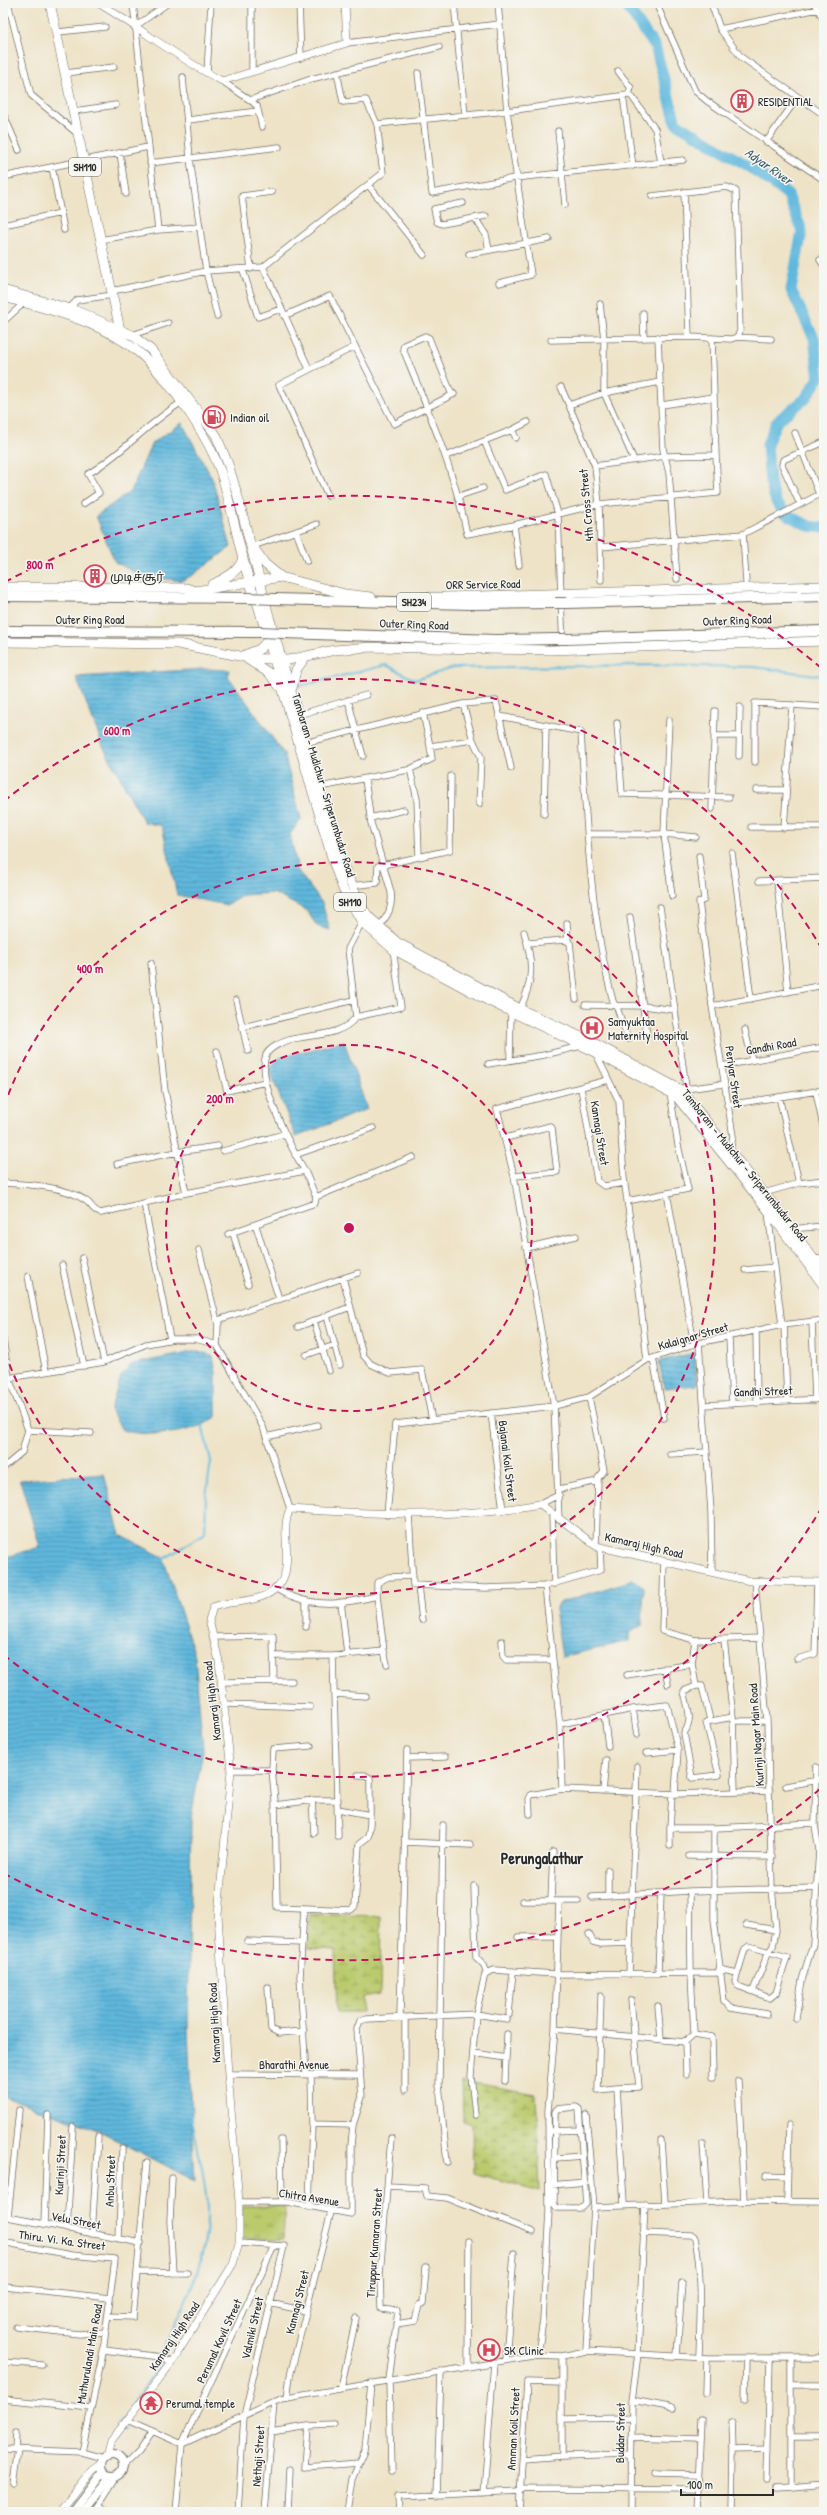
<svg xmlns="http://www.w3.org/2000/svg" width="827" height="2515" viewBox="0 0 827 2515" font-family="'Patrick Hand','Noto Sans Tamil',sans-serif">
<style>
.wetland{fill:url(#wetland-marsh);stroke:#727a4c}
.park{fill:url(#park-tufts);stroke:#727a4c}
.water{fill:url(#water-rules);stroke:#457284}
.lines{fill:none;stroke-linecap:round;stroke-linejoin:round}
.stream{stroke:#5fb8dd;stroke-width:2}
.river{stroke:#5fb8dd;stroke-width:11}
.minor-casing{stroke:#6f6b62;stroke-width:7}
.tertiary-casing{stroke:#6f6b62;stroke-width:8}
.secondary-casing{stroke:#6f6b62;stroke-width:10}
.primary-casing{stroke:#6f6b62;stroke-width:10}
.motorway-casing{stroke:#6f6b62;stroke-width:12}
.minor{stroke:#fff;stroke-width:5.5}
.tertiary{stroke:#fff;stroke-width:7}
.secondary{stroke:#fff;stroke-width:8}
.primary{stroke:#fff;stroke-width:9}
.motorway{stroke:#fff;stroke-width:10}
.motorway-bridge-casing{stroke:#6f6b62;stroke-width:12;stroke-linecap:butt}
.motorway-bridge{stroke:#fff;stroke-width:10}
.ring{fill:none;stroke:#c2185b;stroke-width:2;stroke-dasharray:7 5}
.labels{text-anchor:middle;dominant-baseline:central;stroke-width:3;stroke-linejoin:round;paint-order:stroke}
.shield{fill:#f6f6f2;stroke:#686867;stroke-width:1}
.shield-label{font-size:11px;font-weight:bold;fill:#2b2b2b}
.poi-label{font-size:12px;fill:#2b2b2b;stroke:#f6f6f2;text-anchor:start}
.street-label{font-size:12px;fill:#2b2b2b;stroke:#f6f6f2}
.water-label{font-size:13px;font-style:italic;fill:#3d5c69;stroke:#f6f6f2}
.district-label{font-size:16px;font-weight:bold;fill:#2b2b2b;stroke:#f6f6f2}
.centre{fill:#c2185b;stroke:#f6f6f2;stroke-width:2}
.ring-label{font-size:12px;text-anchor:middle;font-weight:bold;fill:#c2185b;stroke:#f6f6f2;stroke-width:3;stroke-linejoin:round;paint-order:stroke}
</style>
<defs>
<pattern id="wetland-marsh" width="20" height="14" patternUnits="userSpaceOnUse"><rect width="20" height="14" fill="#baca6c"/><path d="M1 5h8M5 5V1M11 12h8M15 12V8" fill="none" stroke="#97a459"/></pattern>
<pattern id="park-tufts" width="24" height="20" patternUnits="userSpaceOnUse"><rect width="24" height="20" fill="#baca6c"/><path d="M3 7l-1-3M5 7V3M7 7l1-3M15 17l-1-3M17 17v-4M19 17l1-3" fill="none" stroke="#97a459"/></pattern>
<pattern id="water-rules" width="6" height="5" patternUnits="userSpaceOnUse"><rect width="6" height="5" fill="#5fb8dd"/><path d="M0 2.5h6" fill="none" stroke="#4f96b3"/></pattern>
</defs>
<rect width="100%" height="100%" fill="#f6f6f2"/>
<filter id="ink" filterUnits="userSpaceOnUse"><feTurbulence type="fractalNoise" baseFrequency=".025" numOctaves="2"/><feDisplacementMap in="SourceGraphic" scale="8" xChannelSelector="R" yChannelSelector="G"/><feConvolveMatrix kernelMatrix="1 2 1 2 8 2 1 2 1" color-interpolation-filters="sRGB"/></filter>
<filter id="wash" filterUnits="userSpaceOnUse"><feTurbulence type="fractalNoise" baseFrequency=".012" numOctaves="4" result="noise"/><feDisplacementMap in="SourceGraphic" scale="16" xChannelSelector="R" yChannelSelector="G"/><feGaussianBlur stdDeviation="0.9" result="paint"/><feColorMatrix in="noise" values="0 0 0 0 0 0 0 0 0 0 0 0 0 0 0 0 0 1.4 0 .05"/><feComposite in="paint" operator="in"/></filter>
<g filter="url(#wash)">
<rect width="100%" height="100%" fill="#eee3c7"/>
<path class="wetland" d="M309 1914 381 1916 380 1994 362 1997V2012H337L335 1950 308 1948Z
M462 2081 536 2094 540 2191 473 2173 472 2124 463 2121Z"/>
<path class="park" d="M241 2206H285L283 2239H241Z"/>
<path class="water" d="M182 423 212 478 231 547 193 575 181 581 142 576 115 562 96 516 131 491 152 443Z
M203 669 230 670 228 676 284 754 301 819 290 834 298 871 322 903 330 930 317 926 306 910 273 893 243 895 227 905 177 895 162 826 144 822 103 746 76 677Z
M344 1041 367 1109 296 1137 269 1069 279 1058Z
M198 1351 213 1356 216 1373V1417C194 1434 148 1438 122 1430L110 1410 121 1377 132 1364Z
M695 1353 697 1385 664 1388 659 1361Z
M104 1474 120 1535 163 1557 195 1656 203 1750 191 1818 188 2030 195 2181 98 2130 3 2096V1558L40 1547 20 1480Z
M633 1580 644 1587 642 1626 629 1633V1641L562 1657 555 1610 558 1603Z"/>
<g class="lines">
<path class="stream" d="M296 687 386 665 415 680 453 668 652 665 753 667 824 676
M161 1561 205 1533 206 1496 211 1461 202 1425
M125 2430 117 2426 160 2364 156 2359C180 2319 209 2259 207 2211 206 2179 197 2146 191 2115
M66 2512 85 2485"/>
<path class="river" d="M624 3 655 46 676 123 750 167 788 195 802 231 791 290 814 338 819 378 805 399 777 421 767 444 770 482 776 502 786 514 809 526 824 528"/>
</g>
</g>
<g filter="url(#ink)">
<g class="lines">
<g class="minor-casing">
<path id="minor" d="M8 3 31 95 79 135
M299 3 301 58
M454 3 465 115
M498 3 507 111 628 95 631 88 618 71
M656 3 695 91 707 101 824 180
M711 3 720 29 741 57 824 115
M814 3 824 20
M136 26 168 3
M720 29 818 9
M58 32 105 27
M347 43 499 24
M252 72V3
M337 72 343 102 366 100 377 124
M66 73 114 67
M207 73 211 3
M418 73 432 193 515 178 683 160
M222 81 250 100 311 79 439 47
M630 94 655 129 661 162
M623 96 633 166
M250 100 257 106 262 127
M74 111 116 105
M3 113 19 150
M188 120 258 111
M558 131 565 205
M766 142 798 97
M120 153 126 194
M150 163 279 147
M52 167 64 230
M3 177 148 147
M369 186 424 255
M684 192 689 337
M463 203 434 209 437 222 442 224 486 216
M475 218 486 235 489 250
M3 225 61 213
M158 230 200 227
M100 240 158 230 133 3
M469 254 549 239
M820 260 824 266
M251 269 242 196 272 192
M243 270 258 317 281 309
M112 291 206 271 190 159 183 77
M600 304 604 339V393L634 460
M69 309 77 300 113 295
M643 313 644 338
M217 316 206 271 263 267
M284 316 330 296 394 424 454 394
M3 322 26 301
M132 335 168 323
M658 337 663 449 669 473 677 579
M737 337 771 339
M551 340 689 337 731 339 737 337 740 331 736 191 727 187 652 196
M309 369 263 267 383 173 377 124 507 111 531 275 499 283
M561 387 595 466 599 504 601 580
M452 395 429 338 425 336 404 345 403 349C428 410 454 470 467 534L514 525 599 504 718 493 716 455
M569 405 604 393 660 382
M662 405 713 397
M512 430 528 422
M795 433 819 494
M485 443 505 490 546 474 558 514 563 650
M446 456 512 430 516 438
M595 466 665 456 716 455 712 338
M328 496 279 385 354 347
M459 496 483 488
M798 500 782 465 783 460 824 442
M83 504 99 493 88 474C122 454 148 423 182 402
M514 525 519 565
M296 531 307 561
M743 534 746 582
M253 546 317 524
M601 547 743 534 824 492
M348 700 363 756
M463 704 496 701 511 768
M423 713 430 746
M298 715 366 695
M499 716 581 732C586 822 590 917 614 1005
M617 723 622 794 729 797
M714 736H739
M473 740 481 757 479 804
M304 743 463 704 473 740 430 746 432 759 408 770 320 787
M739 756 740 707
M755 762V703L824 707
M410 769 417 799 419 856
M365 779 371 823 391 892C393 908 388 915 379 927
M756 790H786
M712 809 715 711
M544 814 546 725
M370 818 404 810
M751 827H824
M784 828 792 705
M588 834H664L669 720
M732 853 751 999
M699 856 704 900 699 902 712 1006 733 1136 730 1151
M759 881 824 878
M777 881 788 992
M350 886 377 883 378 866 450 850 451 776
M672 896 664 834 696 837
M660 907 687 1094
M630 917 647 1035
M567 923 568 941
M528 943 565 940 570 943 576 999
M151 963 165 1091 186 1193
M821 986 824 996
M236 1000 248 1051
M585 1005 644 1006 675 1010
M616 1005 628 1039
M712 1006 824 985
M520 1009C534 980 533 962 524 932
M356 1017 401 1007 393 949
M243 1027 354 1000
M745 1030 752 1060
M217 1051 227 1091 265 1082
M596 1054 619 1101 624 1179 636 1262 647 1360
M510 1059 511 1011
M488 1064 544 1055 581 1046
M722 1066 824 1047
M581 1088 597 1181 604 1186 625 1183
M685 1089 724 1084
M816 1092 824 1131
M779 1097 799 1183
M727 1105 824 1090
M506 1138 550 1126 552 1128 557 1172 514 1176
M223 1151 284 1134
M295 1155 373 1128
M117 1164 177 1152 218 1146
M305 1171 316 1197 413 1157
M3 1183C27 1184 64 1186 85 1200 92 1204 92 1211 101 1213L144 1203
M667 1193 694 1344
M764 1193 799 1183 824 1180
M627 1201 688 1189 678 1145 670 1092
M768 1212 782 1325
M256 1226 279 1299
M791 1229 824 1226
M233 1233 248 1284
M228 1234 315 1203 316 1197
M526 1248 576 1236
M199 1250 218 1325
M82 1258 104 1362
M814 1259 824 1258
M62 1265 84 1366
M745 1270 775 1267
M28 1276 46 1372
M343 1278 363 1355 371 1364 390 1373 422 1370 432 1420
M327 1316 340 1365
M314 1321 329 1371
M812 1321 815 1400
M784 1324 787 1401
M298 1327 350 1307
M756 1330 757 1403
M729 1337 732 1404
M3 1339 9 1378 28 1430 22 1452 3 1468
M170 1339 144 1203 186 1193 305 1171C291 1148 256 1081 266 1055 269 1048 282 1042 289 1040 311 1034 341 1037 356 1017L348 949 363 920
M699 1343 711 1511 712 1572
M217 1345 218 1325 221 1319 358 1273
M306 1355 335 1345
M653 1358 664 1418
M3 1379 104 1362 146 1344 173 1339H196L217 1345 263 1427 290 1509
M589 1397 604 1471 598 1478 596 1546
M704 1405 824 1399
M491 1413 503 1511
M28 1430 91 1433
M266 1437 318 1425
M670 1454 707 1452
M559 1489 598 1481
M540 1504 559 1495
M409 1514 413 1585 485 1588 545 1586 601 1570 600 1547
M552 1514 554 1584
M387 1515 395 1424 554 1406 589 1397 647 1360 694 1344 782 1325 824 1320
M559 1520 554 1406 514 1176 497 1109 608 1080
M664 1561 662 1631 695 1640 760 1638
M418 1586 422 1620
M545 1586 560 1727 562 1789
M275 1587C279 1592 286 1594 291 1596 321 1608 346 1603 377 1596V1583L388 1577 413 1576
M306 1601V1627
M341 1602 347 1654
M213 1637 273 1636 274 1682
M724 1640 733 1717 735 1792
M502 1641 503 1656 506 1660H553
M384 1651 387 1664
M275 1656H333L384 1651 377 1596
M333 1656 338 1836
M797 1659 815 1654 817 1582
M692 1664 696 1686 684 1691C687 1706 694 1720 684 1733L692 1778 719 1775 706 1722 733 1717
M665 1668 668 1684
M627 1675 692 1664 695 1640
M222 1682 292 1681
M696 1686H702L710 1720
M334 1694 366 1696
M225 1704 310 1707
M633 1709 637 1735
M604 1715 608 1746
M733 1721H767
M560 1724 633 1709 667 1705 678 1750 675 1794
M646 1753 678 1750
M407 1758 445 1757
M231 1770H272L275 1801 277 1907 304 1908 300 1977 306 2075
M272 1770 273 1749 311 1746
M786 1786 824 1779
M603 1791 606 1760
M672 1794 670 1828H716L815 1823
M312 1800 314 1833
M275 1805 314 1800H338
M338 1809 370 1815
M530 1814 529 1799 531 1795 562 1789 675 1794 770 1791
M443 1825 439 2085 447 2162
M714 1828V1919L724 2001 731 2008 767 2014
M405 1842 470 1845
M670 1846V1828
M553 1852 551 1901H578
M689 1856 772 1857
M474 1886 476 1957 484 1965 486 1971 490 1972
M608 1896V1870
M592 1897 690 1891 816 1888
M523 1901H551
M304 1908 351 1910 355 1906 359 1844 368 1837 370 1824V1778L365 1775H358
M746 1925 776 1930
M589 1934 593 1942 601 1944 630 1943
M518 1937H557
M247 1941 302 1943
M749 1946 787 1957 776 1993 770 1998 738 1986 735 1982 745 1949Z
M719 1969 737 1973
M629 1974 637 1766
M658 1974 661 1893
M268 1987 271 2029 279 2033 304 2031
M753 1991 768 1953 773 1946 776 1930 772 1888 767 1721 755 1581
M601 1996 598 2090 617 2088
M658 2006 661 2039
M509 2014 513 1971
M400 2017 407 1750
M507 2019 476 2014 485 1974 494 1970 555 1974 691 1973 690 1891
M796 2019 802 1980 813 1944 819 1850 815 1825 816 1767
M555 2029 685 2042 694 2034
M694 2034 691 1973H720
M694 2034 712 2037 713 2077
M685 2042 686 2074
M474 2053 506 2058
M228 2074 360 2075
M505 2081 507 2034
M738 2081 744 2201
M405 2090V2017
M576 2107 579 2109 586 2204 582 2208H557L554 2204 555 2112 557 2109Z
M19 2110 8 2217 141 2243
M312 2124 353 2125
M551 2131 581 2130
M391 2138 380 2275 381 2309 398 2311 389 2380 391 2471
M281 2140 282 2202
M661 2140 665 2203
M703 2143 707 2202
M555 2158 583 2156
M766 2176 787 2177
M172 2178 170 2221 173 2273
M551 2185 586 2182
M388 2186 425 2188 427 2196 447 2198 533 2232
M787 2201 789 2125
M239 2202H287L351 2214V2145L353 2125 362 2097 357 2029 360 2021 367 2019 476 2014 471 2076 475 2115
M624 2204 617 2088 639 2087 631 2000
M309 2207 312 2124 311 2075
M594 2207 744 2201 824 2202
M44 2224 48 2115
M67 2229 73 2127
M643 2233 691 2235 695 2238C703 2276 700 2318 699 2357
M92 2234 98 2136
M119 2239 122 2148
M7 2243 71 2255 115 2259 103 2352 82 2452
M138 2272 187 2273
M5 2287 110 2298
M269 2303 306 2311
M108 2316 133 2317 147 2162
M396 2324 415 2321 419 2305 423 2303 426 2267
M16 2327 79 2334 105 2332
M104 2350 161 2357 172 2362
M586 2351 594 2207 586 2115
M538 2355 543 2320 549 2211 548 2111 555 2029 559 1901
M562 2356V2456L630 2454
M677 2356 682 2282
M791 2358V2487L824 2484
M506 2360 514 2253
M3 2362 42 2365
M468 2367 469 2241
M791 2385H824
M341 2388 356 2318
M706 2393 707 2358
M287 2398 290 2376 331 2212
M3 2399 91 2408
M632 2400 674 2408
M745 2400 746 2358
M562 2419 631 2418
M127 2420 182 2444 281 2399 538 2355 562 2356 586 2351 707 2358H820L824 2350
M732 2422 733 2450
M308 2426 334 2425
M271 2432 308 2426 305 2467 359 2463
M631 2437 699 2439
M791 2437H824
M6 2449 82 2452 104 2458
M15 2450 16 2433
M523 2459 562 2456
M123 2467 139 2451 152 2432
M655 2473 698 2474
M767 2479 770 2358
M13 2482 18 2450
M521 2488 698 2489
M775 2488 791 2487
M484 2493 494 2362
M437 2496 441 2371
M98 2506 106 2512
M697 2511 707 2512
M94 2512 117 2476
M176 2512 182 2444 274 2246
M238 2512 244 2416 284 2246 239 2243
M265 2512 274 2402
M288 2512 290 2469
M347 2512 352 2479 365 2450 371 2383
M399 2512 398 2497 521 2491
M519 2512 527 2382 562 2383
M631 2512 632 2400 638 2354 645 2204
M697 2512 701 2419
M732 2512 733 2450 768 2449"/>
</g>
<g class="tertiary-casing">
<path id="tertiary" d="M98 3C140 28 178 58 222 81L347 43 345 3
M107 2456 111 2441 172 2362 233 2264 239 2243V2202L228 2074 218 1915 231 1770 219 1661 209 1620 213 1607C228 1601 245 1603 261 1597 305 1581 276 1537 290 1509 373 1514 458 1519 540 1504L596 1546 750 1581 824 1582
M59 2512 92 2469 101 2463"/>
</g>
<g class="secondary-casing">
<path id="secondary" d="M101 2466a11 11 0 1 1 22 0a11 11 0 1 1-22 0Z
M72 2512 102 2472
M82 2512 110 2477"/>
</g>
<g class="primary-casing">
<path id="primary" d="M50 3 120 330
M3 290 74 310 132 335 151 350 216 435 228 464 238 497 270 620 340 858 360 904 368 916 398 943 520 1009 592 1042 681 1090 771 1202 824 1273
M3 297C45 308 91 319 128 344 163 368 209 436 222 476 235 518 241 564 258 605L333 861 343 889 362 922 393 949 489 1001 589 1049 676 1096 768 1210 824 1286
M254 548 265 564 281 577
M212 585C224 578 241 572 243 556
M3 587 186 588 195 591 281 577 345 594 371 597
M410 598 824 586
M3 642 178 644 250 658 288 660 335 650 371 647 550 650 824 641
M245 655 260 649 268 640
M247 659 269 673 279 686
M292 688 296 670 304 659"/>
</g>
<g class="motorway-casing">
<path id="motorway" d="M3 596 248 598
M274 599 470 604 555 603
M567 603 824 596
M3 631 259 632
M284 633 496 640 556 639
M568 639 824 631"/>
</g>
<use href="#minor" class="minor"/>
<use href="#tertiary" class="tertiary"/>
<use href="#secondary" class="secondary"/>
<use href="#primary" class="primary"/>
<use href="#motorway" class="motorway"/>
<g class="motorway-bridge-casing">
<path id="motorway-bridge" d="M248 598 274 599
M555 603H567
M259 632 284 633
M556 639H568"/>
</g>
<use href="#motorway-bridge" class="motorway-bridge"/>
</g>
</g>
<g class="ring">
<circle cx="349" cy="1228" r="183"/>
<path d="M4 1106A366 366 0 1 1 4 1350"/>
<path d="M822 1507A549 549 0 0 1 4 1655M4 801A549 549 0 0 1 822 949"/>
<path d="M820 1789A732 732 0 0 1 5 1874M5 582A732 732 0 0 1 820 667"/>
</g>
<defs>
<g id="building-ring" transform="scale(1.15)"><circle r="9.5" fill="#f6f6f2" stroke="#d1495b" stroke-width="1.5"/><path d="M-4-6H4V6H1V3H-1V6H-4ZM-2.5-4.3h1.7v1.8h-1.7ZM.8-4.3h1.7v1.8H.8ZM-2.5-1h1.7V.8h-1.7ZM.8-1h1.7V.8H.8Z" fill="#d1495b"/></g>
<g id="fuel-ring" transform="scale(1.15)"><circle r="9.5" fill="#f6f6f2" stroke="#d1495b" stroke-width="1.5"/><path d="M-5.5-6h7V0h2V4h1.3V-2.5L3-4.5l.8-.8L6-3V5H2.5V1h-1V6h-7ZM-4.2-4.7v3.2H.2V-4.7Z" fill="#d1495b"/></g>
<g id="hospital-ring" transform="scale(1.15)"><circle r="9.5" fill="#f6f6f2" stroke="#d1495b" stroke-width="1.5"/><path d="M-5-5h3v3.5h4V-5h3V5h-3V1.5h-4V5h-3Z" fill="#d1495b"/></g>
<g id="temple-ring" transform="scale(1.15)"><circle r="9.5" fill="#f6f6f2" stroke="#d1495b" stroke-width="1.5"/><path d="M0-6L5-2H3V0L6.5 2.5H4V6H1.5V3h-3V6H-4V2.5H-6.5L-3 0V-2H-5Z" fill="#d1495b"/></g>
</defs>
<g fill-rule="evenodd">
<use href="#building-ring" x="742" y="101"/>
<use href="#fuel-ring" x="214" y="417"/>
<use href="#building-ring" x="95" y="576"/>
<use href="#hospital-ring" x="592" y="1028"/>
<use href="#hospital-ring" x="489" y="2350"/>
<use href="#temple-ring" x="151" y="2403"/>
</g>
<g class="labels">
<g class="shield">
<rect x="69" y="158" width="32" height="18" rx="3"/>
<rect x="397" y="593" width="34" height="18" rx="3"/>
<rect x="334" y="893" width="32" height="18" rx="3"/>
</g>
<g class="shield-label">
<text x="85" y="167">SH110</text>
<text x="414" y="602">SH234</text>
<text x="350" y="902">SH110</text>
</g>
<g class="poi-label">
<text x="758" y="101">RESIDENTIAL</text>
<text x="230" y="417">Indian oil</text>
<text x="110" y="576">முடிச்சூர்</text>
<text x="608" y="1021">Samyuktaa<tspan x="608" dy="14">Maternity Hospital</tspan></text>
<text x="504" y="2350">SK Clinic</text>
<text x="166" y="2403">Perumal temple</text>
</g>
<g class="street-label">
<text transform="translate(586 505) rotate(-95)">4th Cross Street</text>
<text transform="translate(483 584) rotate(-1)">ORR Service Road</text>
<text x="90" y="619">Outer Ring Road</text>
<text transform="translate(737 620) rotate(-2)">Outer Ring Road</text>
<text transform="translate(414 624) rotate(2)">Outer Ring Road</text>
<text transform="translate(324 785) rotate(73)">Tambaram - Mudichur - Sriperumbudur Road</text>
<text transform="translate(771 1046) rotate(-10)">Gandhi Road</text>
<text transform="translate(734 1077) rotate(82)">Periyar Street</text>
<text transform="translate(600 1133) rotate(81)">Kannagi Street</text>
<text transform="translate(745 1165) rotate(51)">Tambaram - Mudichur - Sriperumbudur Road</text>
<text transform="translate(693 1336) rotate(-16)">Kalaignar Street</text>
<text transform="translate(763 1391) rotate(-2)">Gandhi Street</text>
<text transform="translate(508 1461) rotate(83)">Bajanai Koil Street</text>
<text transform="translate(644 1545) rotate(13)">Kamaraj High Road</text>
<text transform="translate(212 1701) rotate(-97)">Kamaraj High Road</text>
<text transform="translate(756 1735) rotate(-94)">Kurinji Nagar Main Road</text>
<text transform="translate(214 2023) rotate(-93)">Kamaraj High Road</text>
<text x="294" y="2064">Bharathi Avenue</text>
<text transform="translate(60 2165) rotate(-87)">Kurinji Street</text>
<text transform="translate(110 2181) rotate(-88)">Anbu Street</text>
<text transform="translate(309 2197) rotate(9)">Chitra Avenue</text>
<text transform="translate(76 2220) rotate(11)">Velu Street</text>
<text transform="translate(62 2240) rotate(8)">Thiru. Vi. Ka. Street</text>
<text transform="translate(374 2243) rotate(-86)">Tiruppur Kumaran Street</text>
<text transform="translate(297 2302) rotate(-76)">Kannagi Street</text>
<text transform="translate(252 2328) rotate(-77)">Valmiki Street</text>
<text transform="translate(174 2336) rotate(-56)">Kamaraj High Road</text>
<text transform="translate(219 2341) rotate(-65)">Perumal Kovil Street</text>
<text transform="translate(89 2354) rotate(-80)">Muthurulandi Main Road</text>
<text transform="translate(513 2429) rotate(-87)">Amman Koil Street</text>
<text transform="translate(620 2433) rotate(-89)">Buddar Street</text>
<text transform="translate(258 2456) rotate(-86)">Nethaji Street</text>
</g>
<g class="water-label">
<text transform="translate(769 166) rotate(35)">Adyar River</text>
</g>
<g class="district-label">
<text x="542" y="1858">Perungalathur</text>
</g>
</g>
<circle cx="349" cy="1228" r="6" class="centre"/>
<g class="ring-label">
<text x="40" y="569">800 m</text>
<text x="117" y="735">600 m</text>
<text x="90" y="973">400 m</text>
<text x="220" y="1103">200 m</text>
</g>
<rect width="827" height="2515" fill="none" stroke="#f6f6f2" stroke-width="16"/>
<path d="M681 2489v6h92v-6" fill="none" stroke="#2b2b2b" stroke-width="2"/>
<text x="687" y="2489" font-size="12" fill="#2b2b2b" stroke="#f6f6f2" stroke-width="3" paint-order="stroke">100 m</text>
</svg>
